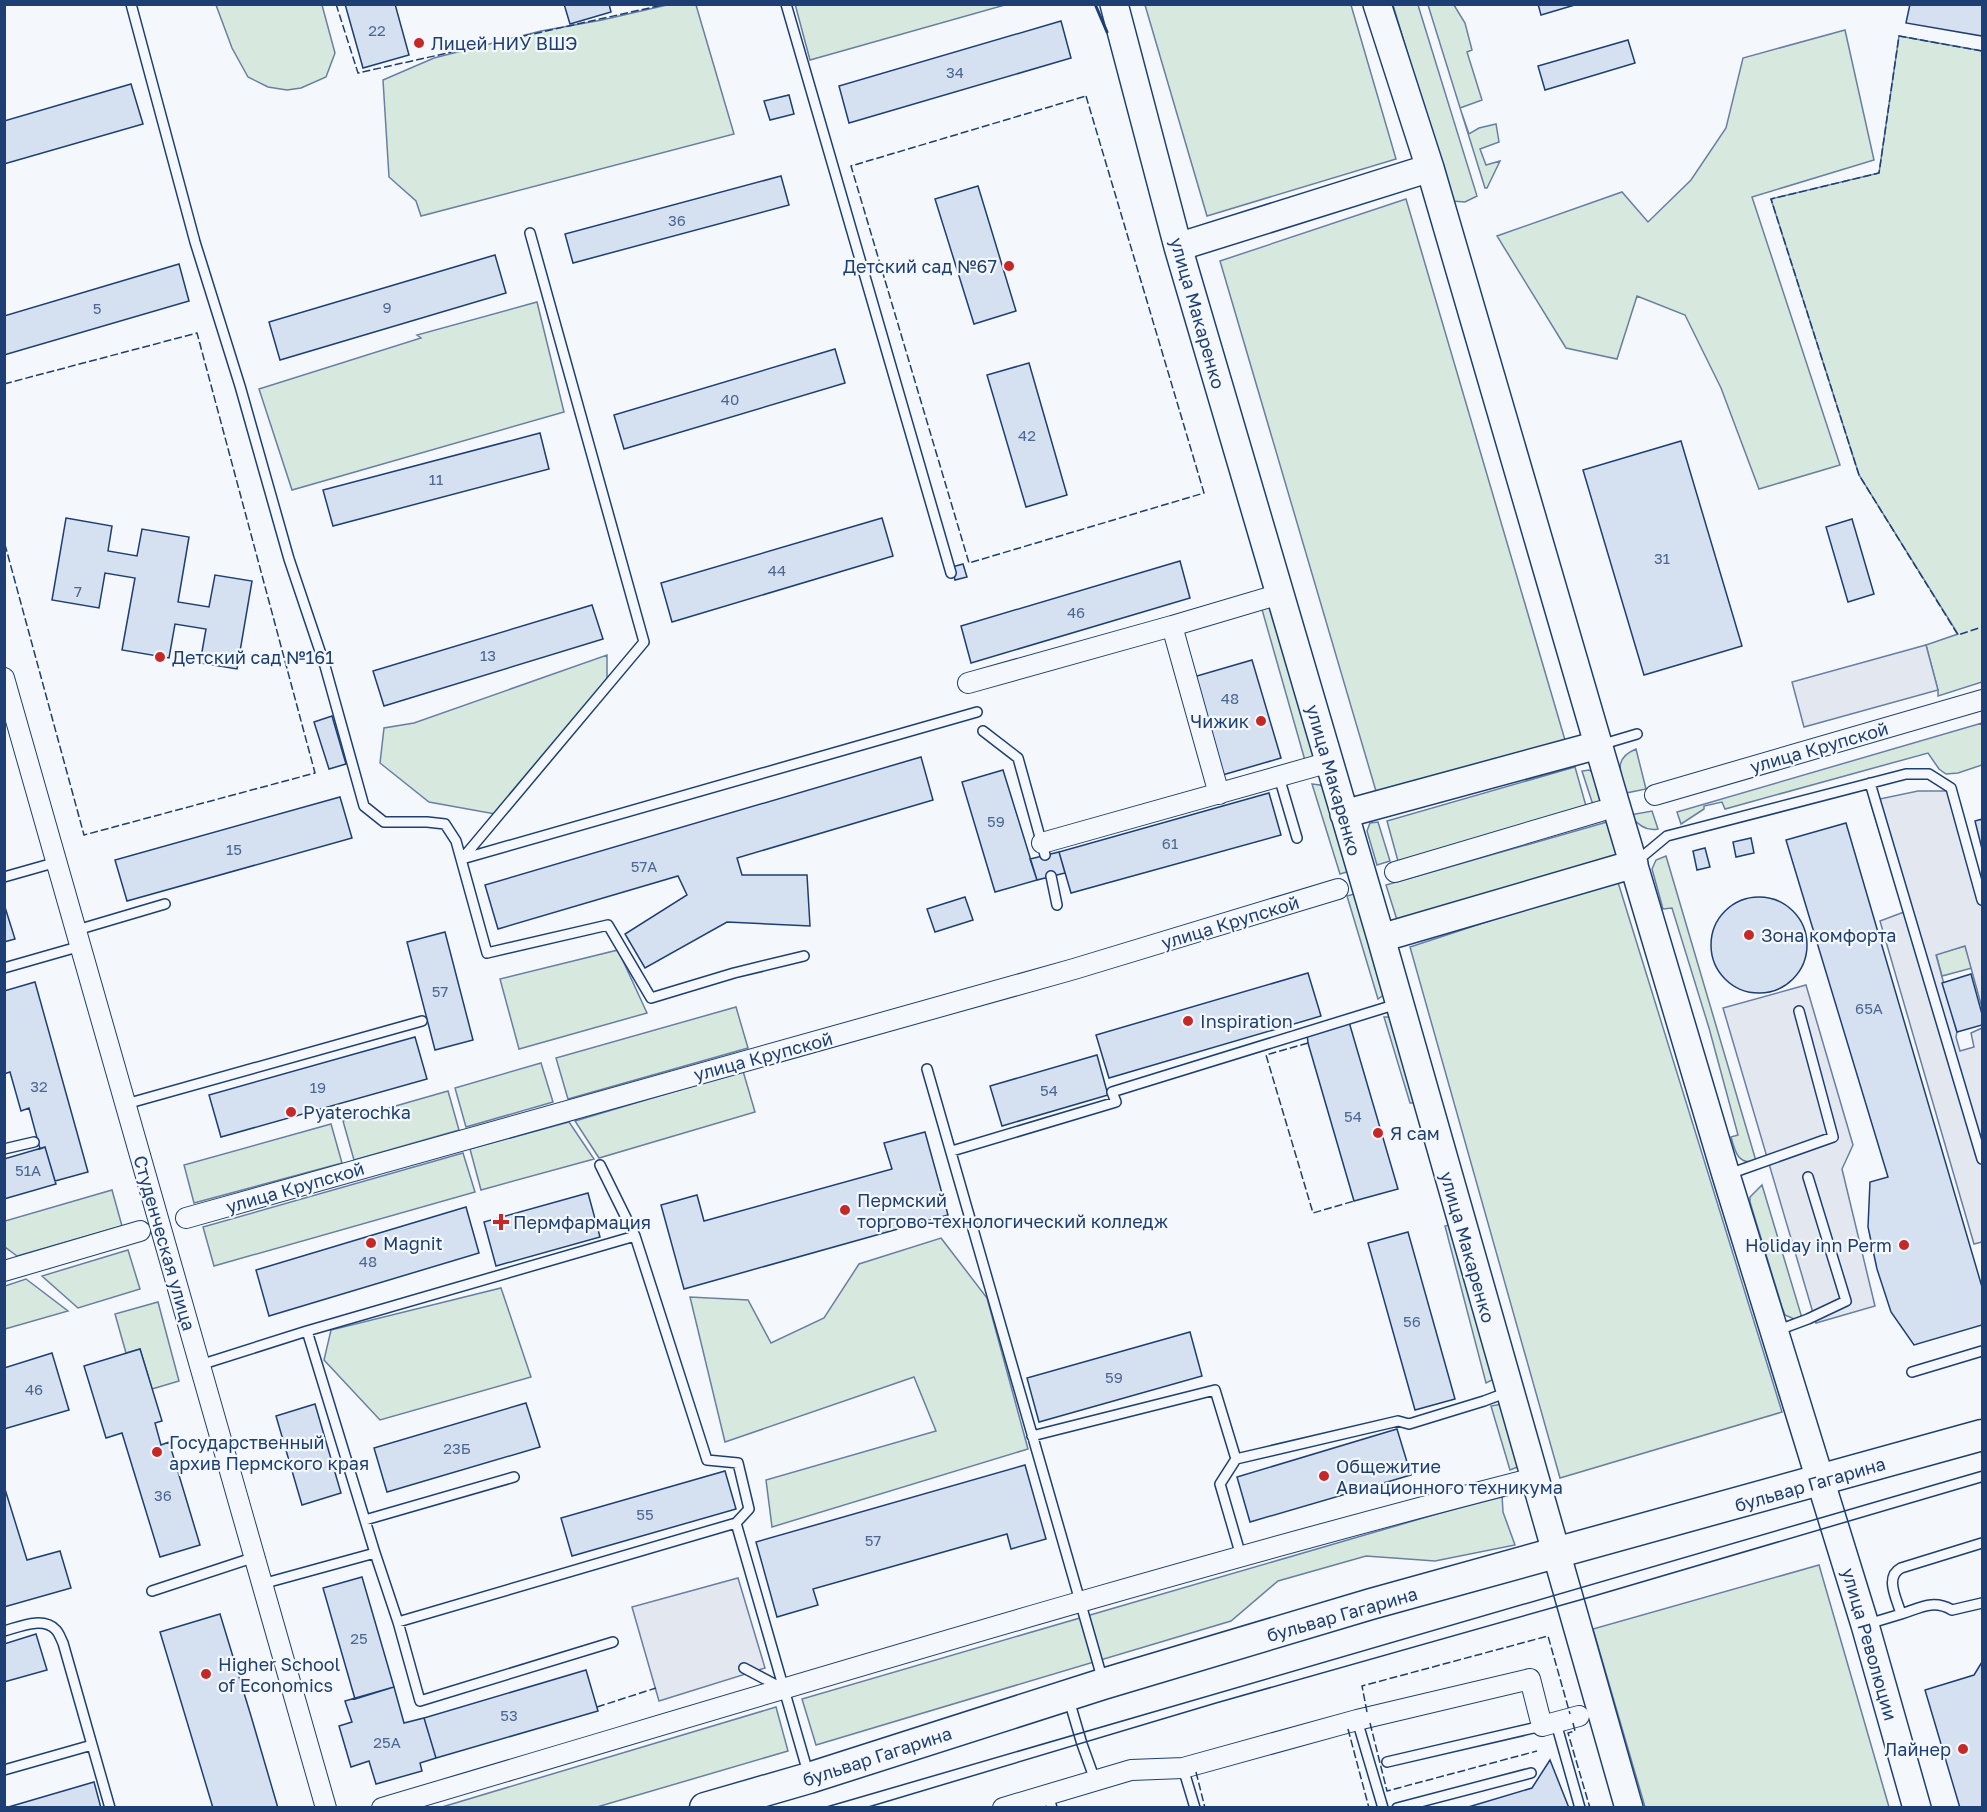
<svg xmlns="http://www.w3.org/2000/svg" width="1987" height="1812" viewBox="0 0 1987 1812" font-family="'Golos Text',sans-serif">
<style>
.green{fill:#d7e8df;stroke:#687fa3;stroke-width:1.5}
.parking{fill:#e3e8f0;stroke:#687fa3;stroke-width:1.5}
.building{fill:#d5e0f0;stroke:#1d3f73;stroke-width:1.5}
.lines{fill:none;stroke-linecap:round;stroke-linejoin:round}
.lane-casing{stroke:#1d3f73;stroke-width:12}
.street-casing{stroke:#1d3f73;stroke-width:22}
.secondary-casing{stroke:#1d3f73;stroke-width:30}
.primary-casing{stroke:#1d3f73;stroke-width:33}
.lane{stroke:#f4f7fb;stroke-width:9}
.street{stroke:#f4f7fb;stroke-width:20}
.secondary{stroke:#f4f7fb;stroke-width:27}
.primary{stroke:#f4f7fb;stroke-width:30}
.tram{stroke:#1d3f73;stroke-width:1.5}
.fence{stroke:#1d3f73;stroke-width:1.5;stroke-dasharray:8 3;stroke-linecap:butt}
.wall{stroke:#1d3f73;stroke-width:3}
.poi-dot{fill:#c62828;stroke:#f4f7fb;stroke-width:2}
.labels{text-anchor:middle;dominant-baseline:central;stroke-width:4.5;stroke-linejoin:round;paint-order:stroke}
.number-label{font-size:15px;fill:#4b6792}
.poi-label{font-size:18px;fill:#1d3f73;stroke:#f4f7fb;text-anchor:start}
.street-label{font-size:18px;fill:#1d3f73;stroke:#f4f7fb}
</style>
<rect width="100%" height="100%" fill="#f4f7fb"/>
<path class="green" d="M795 4H1005V5L810 60Z
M216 5H322L335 53 326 77 301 88 287 90 268 87 248 77 232 48Z
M667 5H696L734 134 421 216 416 201 389 177 383 80 434 58 541 31 602 20Z
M1145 5H1351L1396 159 1207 216Z
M1393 5H1418L1477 196 1465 202 1452 201Z
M1428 5H1454L1465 23 1472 50 1467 52 1482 100 1460 108 1469 134 1479 128 1496 124 1499 142 1480 149 1486 165 1500 161 1487 188H1485Z
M1845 30 1874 160 1752 197 1840 465 1759 489 1721 388 1685 315 1637 296 1617 359 1566 348 1497 236 1622 192 1648 222 1691 180 1726 128 1743 58Z
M1899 36 1982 51V682L1938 696V690L1926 645 1958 634 1859 475 1771 199 1879 173Z
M1406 199 1565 740 1378 798 1220 261Z
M537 302 564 412 292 490 259 389 421 338 417 335Z
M1269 603 1315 756 1306 764 1261 606Z
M607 655V679L495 814 429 802 380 763 384 728 414 723Z
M1982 723V765L1958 773 1946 774 1939 769 1928 753 1725 809 1722 802 1704 806V809L1681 824 1677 812Z
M1636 749 1646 789 1626 793C1621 773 1612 759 1636 749Z
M1575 767 1586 806 1398 861 1387 821Z
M1589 770 1592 772 1601 802 1593 805 1582 771Z
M1312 784 1320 785 1327 791 1350 871 1340 874Z
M1652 811 1658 829C1646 832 1637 824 1630 815Z
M1378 822 1390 861 1377 865 1367 831 1370 823Z
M1607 822 1617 857 1397 920 1386 885Z
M1666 856 1756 1161C1738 1165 1735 1152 1731 1137L1738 1135 1709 1028 1672 908 1663 909 1652 869 1656 860Z
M1617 879 1782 1412 1560 1478 1410 947Z
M1358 893 1385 994 1378 999 1347 896Z
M1965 946 1972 968 1942 976 1936 954Z
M618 950 647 1013 519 1049 500 979Z
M736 1007 748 1048 568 1099 556 1058Z
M1384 1017H1392L1409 1060 1413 1103H1410Z
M541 1063 553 1102 466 1127 455 1088Z
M743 1071 755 1112 599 1158 575 1121Z
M448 1091 459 1130 354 1160 343 1121Z
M569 1122 594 1159 481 1190 470 1149Z
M331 1124 342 1163 194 1203 184 1165Z
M463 1153 475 1192 214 1266 203 1227Z
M1762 1185 1802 1318 1794 1319 1785 1315 1782 1307 1750 1202V1197Z
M112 1190 122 1226 17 1256 5 1247V1221Z
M1449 1225 1470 1266 1496 1378 1486 1383 1445 1226Z
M941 1238 987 1298 1028 1449 772 1527 766 1480 936 1431 914 1377 725 1442 690 1297 748 1300 771 1343 824 1318 859 1264Z
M128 1250 140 1289 78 1308 42 1276Z
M26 1279 68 1311 5 1329V1286Z
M501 1288 531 1377 380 1420 324 1360 331 1330Z
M158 1302 179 1381 152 1389 140 1349 126 1353 115 1314Z
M1502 1404 1520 1466 1510 1470 1491 1406Z
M1502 1495 1503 1512 1515 1545 1435 1561 1366 1556 1278 1581 1231 1621 816 1745 802 1699Z
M1819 1565 1889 1807H1645L1593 1629Z
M776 1707 788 1751 597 1807H442Z"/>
<path class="parking" d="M1926 645 1938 690 1804 727 1792 682Z
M1918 791H1950L1982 907V1008L1965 946 1936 955 1957 1032 1956 1037 1960 1051 1974 1047 1971 1033 1982 1028V1242L1974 1244 1880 921 1904 912 1870 801Z
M1806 985 1853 1145 1842 1169 1875 1306 1816 1323 1723 1008Z
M738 1578 765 1668 659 1701 632 1607Z"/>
<path class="building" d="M345 4H395L409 55 363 68Z
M564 4H609L611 12 570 24Z
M1538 4H1578L1541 15Z
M1910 4H1982V36L1906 23Z
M1061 21 1071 58 849 123 839 86Z
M1628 40 1635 63 1545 90 1538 66Z
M131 84 143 124 4 164V121Z
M789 95 794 114 770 120 764 101Z
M781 176 789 205 573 263 565 234Z
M978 186 1016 311 974 324 935 199Z
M495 255 506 293 280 360 269 322Z
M179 264 189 301 4 355V316Z
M835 349 845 383 624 449 614 415Z
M1029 363 1067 495 1026 507 987 375Z
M540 433 549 469 333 526 323 490Z
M1681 441 1742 646 1644 675 1583 470Z
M66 518 112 526 108 551 137 556 142 529 189 537 178 602 209 607 215 575 252 581 237 669 200 663 206 629 175 624 169 658 122 650 135 578 105 573 99 608 52 600Z
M882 518 893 556 672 622 661 583Z
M1852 519 1874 594 1848 602 1826 527Z
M1180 561 1190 598 971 663 961 626Z
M963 564 967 577 955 580 952 567Z
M592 605 603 639 384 706 373 671Z
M1252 660 1281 758 1219 776 1190 678Z
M332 716 346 764 329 769 314 722Z
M921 757 933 800 737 858 742 875H807L810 926 727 922 645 968 625 934 687 895 678 876 498 929 485 885Z
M1003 770 1037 880 995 892 962 782Z
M1269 793 1281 835 1071 893 1059 852Z
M340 797 352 838 127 901 115 860Z
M1982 819V849L1975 821Z
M1846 823 1982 1287V1325L1914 1345 1891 1312 1877 1269 1868 1227 1870 1182 1888 1177 1786 840Z
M1751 838 1754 853 1736 857 1733 842Z
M1705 848 1710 867 1697 870 1693 851Z
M1059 852 1065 873 1037 880 1030 859Z
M1711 945a48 48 0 1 1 96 0a48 48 0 1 1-96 0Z
M965 897 973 920 935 932 927 909Z
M4 904 15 939 4 942Z
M445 932 473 1040 435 1050 407 942Z
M1308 973 1321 1016 1109 1078 1096 1035Z
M1971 974 1982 1014V1025L1957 1032 1942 983Z
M35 982 88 1172 55 1181 45 1147 40 1149 29 1108 21 1111 10 1072 4 1074V991Z
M1349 1022 1398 1189 1354 1201 1308 1043 1307 1034Z
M415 1037 427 1079 221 1137 209 1095Z
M1097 1055 1108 1095 1002 1126 990 1086Z
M925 1132 948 1215 684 1289 661 1205 697 1195 704 1221 892 1169 884 1143Z
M45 1147 56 1184 4 1199V1159Z
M588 1193 600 1237 496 1266 484 1222Z
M466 1207 479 1253 269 1316 256 1270Z
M1408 1232 1455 1399 1415 1410 1368 1243Z
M1190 1332 1202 1376 1039 1422 1027 1378Z
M140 1349 162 1421 155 1423 161 1445 169 1442 200 1545 160 1557 122 1433 106 1438 84 1366Z
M52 1353 69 1410 4 1429V1368Z
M526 1403 540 1447 387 1492 374 1448Z
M315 1404 341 1493 302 1505 276 1416Z
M1397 1429 1411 1475 1250 1522 1237 1477Z
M1025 1465 1046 1539 1011 1549 1007 1534 813 1589 818 1605 777 1617 756 1542Z
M725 1471 736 1509 572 1556 561 1518Z
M4 1486 27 1560 60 1551 71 1588 4 1607Z
M362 1577 394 1687 355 1699 323 1588Z
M220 1614 251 1716 278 1808H213L160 1632Z
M36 1634 47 1670 4 1682V1644Z
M1982 1662V1808H1960L1925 1690 1974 1675Z
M586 1670 598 1711 436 1758 424 1718Z
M394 1687 404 1723 424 1718 436 1758 420 1763 422 1771 376 1784 369 1761 351 1767 339 1726 352 1722 345 1701Z
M1550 1760 1569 1808H1465L1532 1788Z
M94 1782 101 1808H5Z"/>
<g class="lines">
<g class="lane-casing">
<path id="lane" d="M131 4 195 242 240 386 289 559 325 666 364 806 384 822H427L445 824 456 841 487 953 608 925 651 998 734 973 804 956
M786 4 951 573
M983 731 1018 758 1045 855
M1600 745 1637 734
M1279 777 1297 838
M1870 783 1982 1159
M462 859 644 642 530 233
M462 859 977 712
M1637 861 1667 836 1906 774H1929L1951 788 1982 900
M1051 876 1057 905
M4 877 57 862
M77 930 165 904
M4 968 81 946
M927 1069 1103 1681
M126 1104 422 1021
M4 1149 34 1142
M952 1151 1116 1102 1112 1092 1397 1004
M1729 1174 1833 1137 1799 1011
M307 1331 375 1553
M1776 1331 1808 1319 1846 1301 1808 1177
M200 1365 307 1331 635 1236 600 1165
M1912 1372 1982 1351
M1032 1436 1215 1390 1236 1459 1398 1421 1409 1424 1484 1401 1508 1392
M1236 1459 1220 1484 1241 1556
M365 1520 514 1477
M736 1523 809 1776
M262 1584 375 1553 398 1622 420 1701 613 1642
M152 1591 255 1557
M1901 1614C1920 1608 1933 1599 1952 1610L1982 1603
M398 1622 736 1523 749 1509 738 1463 707 1460 635 1236
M1868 1624 1901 1614C1897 1599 1884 1577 1901 1568L1982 1543
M4 1631C19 1627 43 1616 56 1630 59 1633 61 1639 63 1643L110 1808
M744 1668 780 1687
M1069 1700 1082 1744 1095 1780
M1357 1720 1383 1808
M1556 1723 1580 1808
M1387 1762 1542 1726
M1183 1768 1195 1808
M4 1770 92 1745
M1048 1795 1052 1808
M1397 1808 1531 1773"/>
</g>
<g class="street-casing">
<path id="street" d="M4 678 326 1808
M968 683 1172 626
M1219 794 1172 626 1280 594
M1655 795 1982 700
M1042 843 1330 762
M1395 872 1601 811
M186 1218 1074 969 1338 889
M4 1271 140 1231
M382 1808C765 1695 1147 1577 1534 1478
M1003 1808 1131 1770 1183 1768 1357 1720 1530 1679 1542 1726 1579 1716"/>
</g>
<g class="secondary-casing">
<path id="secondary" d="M1114 4 1178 247 1381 938 1629 1808
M1377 4 1430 168 1615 802 1726 1175 1865 1625 1917 1808
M1178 247 1430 168
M1344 814 1598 745
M1381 938 1634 864"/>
</g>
<g class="primary-casing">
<path id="primary" d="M705 1808 809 1778 1103 1684 1371 1604 1982 1435"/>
</g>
<use href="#lane" class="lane"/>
<use href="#street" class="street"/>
<use href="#secondary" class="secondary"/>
<use href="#primary" class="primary"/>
<path class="tram" d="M823 1808 1982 1471
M865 1808 1216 1703 1594 1596 1982 1482"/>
<path class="fence" d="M336 4 358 73 667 4
M1982 51 1899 36 1879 173 1771 199 1859 475 1958 635 1982 627
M1086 96 1204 493 969 563 851 166Z
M4 384 197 333 315 773 84 835 4 541
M1308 1043 1266 1055 1313 1213 1354 1201
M597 1707 656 1688
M1367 1712 1362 1686 1548 1636 1570 1714
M1370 1723 1387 1791 1537 1751
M1573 1723 1575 1731 1568 1733 1590 1808
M1348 1729 1369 1808
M1196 1772 1205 1808"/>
<path class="wall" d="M1095 4 1107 32"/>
</g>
<g class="poi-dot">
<circle cx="419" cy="43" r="6"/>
<circle cx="1009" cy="266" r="6"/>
<circle cx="160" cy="657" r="6"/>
<circle cx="1261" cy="721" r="6"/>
<circle cx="1749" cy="935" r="6"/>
<circle cx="1188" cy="1021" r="6"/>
<circle cx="291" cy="1112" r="6"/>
<circle cx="1378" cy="1133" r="6"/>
<circle cx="845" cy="1210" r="6"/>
<path d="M498 1213h6v6h6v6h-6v6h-6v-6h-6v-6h6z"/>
<circle cx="371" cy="1243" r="6"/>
<circle cx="1904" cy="1245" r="6"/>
<circle cx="157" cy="1452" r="6"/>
<circle cx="1324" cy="1476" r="6"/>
<circle cx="206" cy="1674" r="6"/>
<circle cx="1963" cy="1749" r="6"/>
</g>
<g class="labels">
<g class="number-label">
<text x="377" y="30">22</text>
<text x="955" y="72">34</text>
<text x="677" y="220">36</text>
<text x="387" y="307">9</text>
<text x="97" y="308">5</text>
<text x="730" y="399">40</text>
<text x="1027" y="435">42</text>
<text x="436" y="479">11</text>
<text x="1662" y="558">31</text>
<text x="777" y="570">44</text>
<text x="78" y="591">7</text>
<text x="1076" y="612">46</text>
<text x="488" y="655">13</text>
<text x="1230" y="698">48</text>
<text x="996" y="821">59</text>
<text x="1170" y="843">61</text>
<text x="234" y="849">15</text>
<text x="644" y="866">57А</text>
<text x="440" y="991">57</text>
<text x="1869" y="1008">65А</text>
<text x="39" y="1086">32</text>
<text x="318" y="1087">19</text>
<text x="1049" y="1090">54</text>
<text x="1353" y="1116">54</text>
<text x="28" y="1170">51А</text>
<text x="368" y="1261">48</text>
<text x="1412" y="1321">56</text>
<text x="1114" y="1377">59</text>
<text x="34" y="1389">46</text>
<text x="457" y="1448">23Б</text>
<text x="163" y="1495">36</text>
<text x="645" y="1514">55</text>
<text x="873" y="1540">57</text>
<text x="359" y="1638">25</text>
<text x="509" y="1715">53</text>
<text x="387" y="1742">25А</text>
</g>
<g class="poi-label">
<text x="431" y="43">Лицей НИУ ВШЭ</text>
<text x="997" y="266" text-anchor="end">Детский сад №67</text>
<text x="172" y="657">Детский сад №161</text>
<text x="1249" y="721" text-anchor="end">Чижик</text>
<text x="1761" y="935">Зона комфорта</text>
<text x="1200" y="1021">Inspiration</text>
<text x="303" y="1112">Pyaterochka</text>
<text x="1390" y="1133">Я сам</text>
<text x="857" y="1200">Пермский<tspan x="857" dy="21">торгово-технологический колледж</tspan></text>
<text x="513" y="1222">Пермфармация</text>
<text x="383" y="1243">Magnit</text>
<text x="1892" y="1245" text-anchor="end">Holiday inn Perm</text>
<text x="169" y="1442">Государственный<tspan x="169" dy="21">архив Пермского края</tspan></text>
<text x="1336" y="1466">Общежитие<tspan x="1336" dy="21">Авиационного техникума</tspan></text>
<text x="218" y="1664">Higher School<tspan x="218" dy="21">of Economics</tspan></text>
<text x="1951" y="1749" text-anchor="end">Лайнер</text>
</g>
<g class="street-label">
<text transform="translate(1198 313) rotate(74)">улица Макаренко</text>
<text transform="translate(1819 747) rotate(-16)">улица Крупской</text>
<text transform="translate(1334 780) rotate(74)">улица Макаренко</text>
<text transform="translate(1230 922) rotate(-17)">улица Крупской</text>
<text transform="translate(763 1056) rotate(-15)">улица Крупской</text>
<text transform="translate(295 1187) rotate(-16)">улица Крупской</text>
<text transform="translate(165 1243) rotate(74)">Студенческая улица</text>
<text transform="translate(1468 1247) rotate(74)">улица Макаренко</text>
<text transform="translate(1810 1484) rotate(-16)">бульвар Гагарина</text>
<text transform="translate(1342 1614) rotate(-16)">бульвар Гагарина</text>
<text transform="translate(1870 1644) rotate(74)">улица Революции</text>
<text transform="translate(877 1756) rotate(-18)">бульвар Гагарина</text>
</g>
</g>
<rect width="1987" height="1812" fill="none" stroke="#1d3f73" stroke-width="12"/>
</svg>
